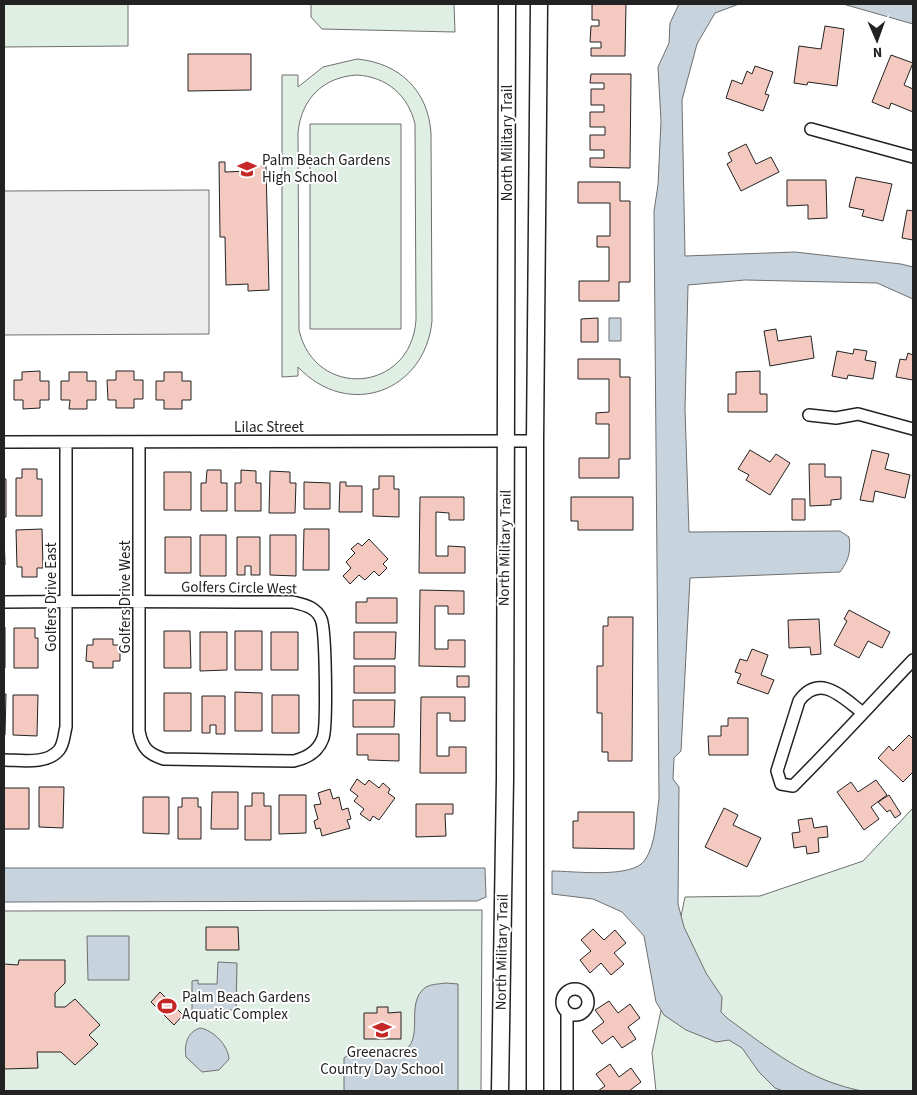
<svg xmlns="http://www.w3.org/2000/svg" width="917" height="1095" viewBox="0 0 917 1095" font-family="'Source Sans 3',sans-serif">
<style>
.green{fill:#e0efe3;stroke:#6f6f6f;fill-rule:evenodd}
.parking{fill:#ededed;stroke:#6f6f6f}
.water{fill:#c7d3dd;stroke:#6f6f6f}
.building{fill:#f3c9c0;stroke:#222}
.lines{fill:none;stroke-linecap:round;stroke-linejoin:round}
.minor-casing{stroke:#222;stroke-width:14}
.secondary-casing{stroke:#222;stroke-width:19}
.minor{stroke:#fff;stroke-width:11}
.secondary{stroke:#fff;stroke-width:16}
.labels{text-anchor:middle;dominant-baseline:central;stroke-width:4;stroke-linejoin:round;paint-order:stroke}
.street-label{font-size:15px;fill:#222;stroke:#fff}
.poi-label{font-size:15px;fill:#222;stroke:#fff;text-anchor:start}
</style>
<rect width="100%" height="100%" fill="#fff"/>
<path class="green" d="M4 4H128V46L4 47Z
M311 4H454L455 32 322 29 311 17Z
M357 59C399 63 428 90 431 133L432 321C425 392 348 420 298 367V376L282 377V75H298V87L323 67ZM357 75C387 77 408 95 415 124L416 320C411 393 315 400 299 330L298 133C301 99 323 77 357 75Z
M310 124H401V329H310Z
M913 808V1091H656L652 1053 685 897 760 896 863 861Z
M482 910 481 1091H4V911Z"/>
<path class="parking" d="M209 190V334L4 335V191Z"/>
<path class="water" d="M679 4H739L715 13 697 44 682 100 685 256 795 252 901 264 913 267V299L877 283 745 280 688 285 685 409 689 532 840 531 849 537C851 551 849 560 840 572L690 578 681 751 674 758 673 779 679 787 678 904 684 927 706 973 722 997 721 1012 727 1018C772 1051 807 1080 862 1091H783L775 1088 759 1072 742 1048 729 1040 716 1042 686 1030 664 1015 656 1002 644 936 622 912 593 899 552 894V871C573 871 633 879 645 860 656 844 656 818 659 799L654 211 658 185 661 121 658 67 669 43 670 23Z
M843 4H913V24Z
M609 318H621V341H609Z
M4 868H485L486 897 477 901 4 902Z
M87 936H129V980H88Z
M218 962 237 963 236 1010H198V1013H192V981L198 980V984H217Z
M446 983 458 984V1091H344V1058L348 1055 401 1053C427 1040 403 1003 426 987 431 984 440 984 446 983Z
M200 1028C213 1030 228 1045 229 1059L219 1070 202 1072 186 1057C184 1045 187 1032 200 1028Z"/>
<path class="building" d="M592 4H626L625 56H591V48H601V42H590L591 26H599V20H592Z
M825 26 844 29 837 86 808 82 807 85 794 83 799 46 821 49Z
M188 54H251V90L188 91Z
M891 55 913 63 904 85 913 89V112L891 103 889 109 872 102Z
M755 66 773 72 765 94 769 95 763 111 726 98 732 80 742 84 747 71 752 74Z
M591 74H631L630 168 590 167V158H604V150H590V135H605V127H590V112H604V105H591V89H604V83H590Z
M746 144 756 164 771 157 779 172 741 191 727 164 732 161 728 153Z
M219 162H225V172L248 171V166H266L269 290 248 291V284L226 285 225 237H220Z
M856 177 892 184 883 221 862 216 864 210 849 207Z
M787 180H826L827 218 808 219V205L787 206Z
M578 182H620V201H630V282H619V301H579V281H609V247H597V236H610V203H578Z
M907 210 913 211V240L902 238Z
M598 318V342H581V319Z
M776 329 778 341 811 336 814 358 770 366 764 331Z
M854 349 867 351 865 360 876 362 873 379 848 375 847 379 832 376 837 351 853 354Z
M908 353 913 355V380L896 377 900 359 906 360Z
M578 359H620V377H630V459H619V478H579V458H609V424H596V413L609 412V379H578Z
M40 371V381H49V400H40V408L23 409V400H14V380H22V372Z
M116 371H134V380H143V399H134V408H116V400H108L107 380H116Z
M760 371V394H767V412H728V394H736V372Z
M69 372H87V381H96V400H87V409H69L70 400H61V381H69Z
M164 372H182V381H191V400H182V409H164V400H156V381H164Z
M750 450 770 462 776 454 790 463 770 495 746 480 749 475 738 469Z
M872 450 889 454 885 469 910 475 905 498 875 491 873 502 860 500Z
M809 464H825V477H841V499L831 500V505L810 506Z
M22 469H37V479H42V516H16V478H22Z
M207 470H221V483H227V511H201V483H206Z
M241 470 256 471V483H261V511H235V483H241Z
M270 471 290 472V483H296L295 513H269Z
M164 472H191V510H164Z
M379 476H394V489H399V517L373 516V489H379Z
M4 479H6V517H4Z
M304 482 330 483V509H304Z
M340 482H346V486H362V512H339Z
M420 497H464V520H449V513L436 512V556H448V546L465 547V573H419Z
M571 497H633V530H578V521H571Z
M792 499H805V520H792Z
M42 529 43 568H37V577H22V567H17L16 530Z
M304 529H329V570H303Z
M4 535 5 565H4Z
M200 535H226V576H200Z
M270 535H296V576L270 575Z
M165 537H191V573H165Z
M237 537H260V575H251V566H245V575H237Z
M369 539 388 559 383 564 387 568 379 576 374 571 365 580 359 575 350 584 343 576 351 568 346 562 355 553 351 549 358 543 362 546Z
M420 590 464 591V614H448V606H435V649H448V640H465V667L419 666Z
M367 598H397V623H356V602H367Z
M849 610 890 632 882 648 868 641 859 658 834 645 847 621 844 619Z
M608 617H633L632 761H608V752H602V713H597V666H603V626H608Z
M819 619 821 654 811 655 810 647 789 648 788 620Z
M4 627H5V668H4Z
M14 628H35V638H38V668H14Z
M164 631H190L191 668H164Z
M235 631H262V670H235Z
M200 632H227V670L200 671Z
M271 632H298V670H271Z
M354 632H396L395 659H354Z
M93 639H113V645H120V661H113V668H93V662L86 661 87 645H93Z
M752 649 768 655 761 675 774 680 768 694 737 683 741 674 735 672 740 659 747 661Z
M354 666H395V693H354Z
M457 676H469V687H457Z
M235 692 262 693V731H235Z
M164 693H191V731H164Z
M4 694H6L5 735H4Z
M13 695H38L37 736 13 735Z
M272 695H299V733H272Z
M202 696H225V734H216V725H210V733H202Z
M421 697H465V721H450V713H437V756H449V747H466V773H420Z
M353 700H395L394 727H353Z
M728 718H748V755H709L708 736H721V726H728Z
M357 734H399V761L368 760V755H357Z
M909 735 913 739V772L903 782 878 758 889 746 893 751Z
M357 779 365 785 369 780 379 788 383 783 390 789 388 793 395 798 379 820 373 816 370 821 360 814 364 809 354 801 358 796 350 790Z
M876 780 887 795 871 807 879 819 864 830 837 792 851 782 858 792Z
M39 787H64L63 828 39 827Z
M4 788H29V829H4Z
M330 789 333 799 339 797 342 810 348 808 351 819 347 820 350 828 322 836 320 828 316 829 314 821 318 819 314 805 321 804 318 793Z
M212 792H238V829H211Z
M252 793H264V806H271V840H245V806H252Z
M279 795H306V833L279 834Z
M889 795 901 814 895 818 890 810 887 812 878 802Z
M143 797H169V834L143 833Z
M182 798H198V807H201V839H178V807H182Z
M416 804H453V814H445L446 836 416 837Z
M724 808 738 815 733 825 761 838 747 867 705 847Z
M578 812H634V849L573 848V821H578Z
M812 818 814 828 827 826 828 837 818 838 819 852 807 854 806 846 794 848 792 833 800 832 798 820Z
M206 927H238L239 950H206Z
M593 929 604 940 615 930 626 943 614 953 624 964 611 975 601 963 590 973 580 960 591 951 581 940Z
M19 960H65V983L55 993V1007H65L75 999 100 1025 89 1035 98 1044 75 1065 61 1052H37L38 1068 4 1069V964L18 965Z
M160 992 183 1015 174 1025 151 1002Z
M609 1001 618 1013 630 1004 640 1018 628 1027 636 1039 622 1048 613 1036 602 1044 592 1031 604 1022 595 1010Z
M377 1007H388V1013L401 1012V1039H364V1013H377Z
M610 1064 619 1077 631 1068 641 1082 629 1091H598L605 1086 596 1074Z"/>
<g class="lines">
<g class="minor-casing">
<path id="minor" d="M811 129 913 157
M809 415 836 418 858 414 913 429
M4 442 535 441
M4 602C100 601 197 602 293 602 305 605 316 607 321 619 326 630 327 727 323 738 318 752 307 758 294 761L164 759C148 754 142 748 139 731V443
M863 713C843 698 820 672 799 701L777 771 781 784 793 786C834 745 873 702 913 660
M4 760C20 760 47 765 59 750 64 744 64 734 66 727V442
M562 1002a13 13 0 1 1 26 0a13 13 0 1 1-26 0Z
M567 1091V1012"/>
</g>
<g class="secondary-casing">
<path id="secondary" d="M500 1091 505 779 507 4
M535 1091V441L539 4"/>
</g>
<use href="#minor" class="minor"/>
<use href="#secondary" class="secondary"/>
</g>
<defs>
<g id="school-bare" transform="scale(1.5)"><path d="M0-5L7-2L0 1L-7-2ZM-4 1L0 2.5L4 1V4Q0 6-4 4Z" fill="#c62828" stroke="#fff" stroke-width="2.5" paint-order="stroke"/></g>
<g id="stadium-bare" transform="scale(1.5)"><path d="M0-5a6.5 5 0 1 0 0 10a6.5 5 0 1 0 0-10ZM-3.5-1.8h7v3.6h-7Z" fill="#c62828" stroke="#fff" stroke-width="2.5" paint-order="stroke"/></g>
</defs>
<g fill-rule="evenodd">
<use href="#school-bare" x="247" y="169"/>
<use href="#stadium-bare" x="167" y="1006"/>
<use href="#school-bare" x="382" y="1030"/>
</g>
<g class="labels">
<g class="street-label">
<text transform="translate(507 143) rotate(-90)">North Military Trail</text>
<text x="269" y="427">Lilac Street</text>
<text transform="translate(505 548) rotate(-89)">North Military Trail</text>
<text transform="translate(239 588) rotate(1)">Golfers Circle West</text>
<text transform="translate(51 597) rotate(-90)">Golfers Drive East</text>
<text transform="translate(125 597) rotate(-90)">Golfers Drive West</text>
<text transform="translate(502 952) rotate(-89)">North Military Trail</text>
</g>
<g class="poi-label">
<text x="262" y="160">Palm Beach Gardens<tspan x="262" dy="17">High School</tspan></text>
<text x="182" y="997">Palm Beach Gardens<tspan x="182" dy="17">Aquatic Complex</tspan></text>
<text x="382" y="1052" text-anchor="middle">Greenacres<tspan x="382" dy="17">Country Day School</tspan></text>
</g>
</g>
<rect width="917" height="1095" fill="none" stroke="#222222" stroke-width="10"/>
<g transform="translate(877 40) rotate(178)" stroke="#ffffff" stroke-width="4" paint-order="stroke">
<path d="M0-4L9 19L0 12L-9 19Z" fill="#222222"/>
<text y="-8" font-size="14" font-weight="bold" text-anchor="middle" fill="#222222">N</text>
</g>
</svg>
